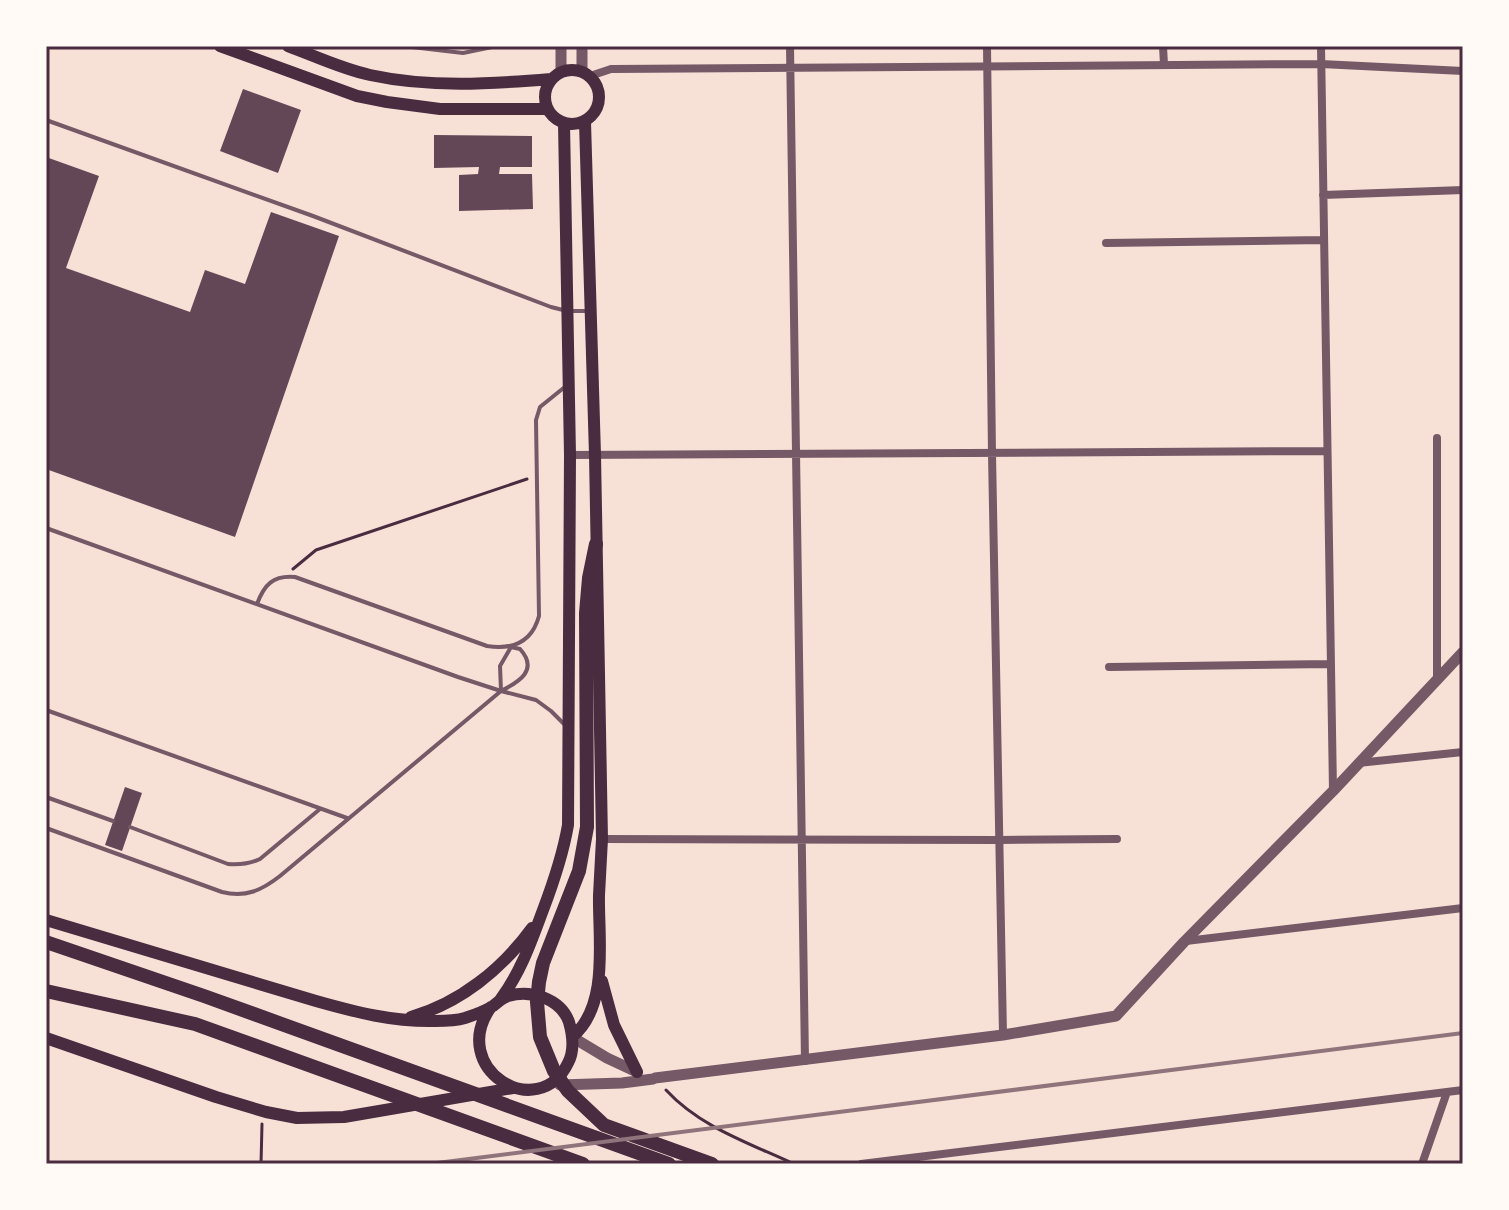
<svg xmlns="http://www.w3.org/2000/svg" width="1509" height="1210" viewBox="0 0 1509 1210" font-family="'PT Sans',sans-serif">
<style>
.building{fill:#644757}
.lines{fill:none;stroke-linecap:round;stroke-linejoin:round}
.path{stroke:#4a2c40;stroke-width:3}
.service{stroke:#755966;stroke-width:4}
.minor{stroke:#755966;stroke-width:8}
.tertiary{stroke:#755966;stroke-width:11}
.secondary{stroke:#4a2c40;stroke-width:12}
.trunk{stroke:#4a2c40;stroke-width:14}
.rail{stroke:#8f747c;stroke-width:4}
.neatline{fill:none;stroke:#4a2c40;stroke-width:3}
</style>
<rect width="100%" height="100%" fill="#f7e1d7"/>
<path class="building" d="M243 89 301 110 278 173 220 151Z
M434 135 532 136V167H500L499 174H532L533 209 459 211V175L478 174 479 167 434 168Z
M46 157 99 176 66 268 190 312 205 270 245 284 271 212 339 236 235 537 46 469Z
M125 787 142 793 122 851 105 845Z"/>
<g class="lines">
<path class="path" d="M293 569 316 550 527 479
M666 1090C700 1127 749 1143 794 1164
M261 1164 262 1124"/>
<path class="service" d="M403 46 463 53 497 46
M46 120 313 216 551 307 567 311H590
M46 528 458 677 501 691 536 700 551 711 564 724
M257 604C264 585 273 575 295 577L487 646C513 650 532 642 539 616L536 420 540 407 566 386
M501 691 500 666 511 647
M46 710 347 818
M46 797 113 821
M130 827 228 864C240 865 249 864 260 859L320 809
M46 828 222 892C246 898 262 890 280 876L501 691C519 682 539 670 520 649L511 647"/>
<path class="minor" d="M790 46 805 1061
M987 46 992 454 1003 1035
M1163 46 1164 65
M1321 46 1333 791
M590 76 611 69 1321 64 1463 71
M1323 195 1463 190
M1106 243 1324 240
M1437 438V679
M570 455 1326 451
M1109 667 1330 664
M1358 763 1463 752
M602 839 1000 840 1117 839
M1186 941 1463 908
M861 1164 1463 1090
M1422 1164 1447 1092"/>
<path class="tertiary" d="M561 46V72
M582 46V72
M572 1037 607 1058 637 1072
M655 1078 1003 1035 1116 1016 1184 942 1333 791 1463 652
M560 1085 622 1083 653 1079"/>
<path class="secondary" d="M220 46 357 96 387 102 440 109H547
M288 46C315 56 342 69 370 75 430 88 490 84 551 79
M545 97a27 27 0 1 1 54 0a27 27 0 1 1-54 0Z
M46 920 316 1001C355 1012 393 1022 435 1021 445 1021 455 1021 465 1018 474 1015 485 1011 493 1006 498 1002 502 998 508 996 531 989 561 999 569 1022 573 1036 575 1050 568 1063 538 1125 447 1068 491 1007
M602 981 614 1025 637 1072
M500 1000C521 972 531 942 543 910 554 881 563 854 568 825L570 455 564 123
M411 1017C460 1003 502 969 532 928
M572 1037C610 1006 598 938 599 895 600 876 601 857 602 839L595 455 585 122
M46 1038 216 1097 266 1112 297 1118 344 1117 513 1088"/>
<path class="trunk" d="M596 544 589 578 586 613 587 827 579 871 543 963 539 982 537 1002 540 1037 554 1071 568 1091 604 1125 712 1164
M46 942 204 996 669 1164
M46 991 195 1024 583 1164"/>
<path class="rail" d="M429 1164 1463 1033"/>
</g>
<rect width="1509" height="1210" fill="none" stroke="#fffaf5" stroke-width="96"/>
<rect x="48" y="48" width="1413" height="1114" class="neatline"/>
</svg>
